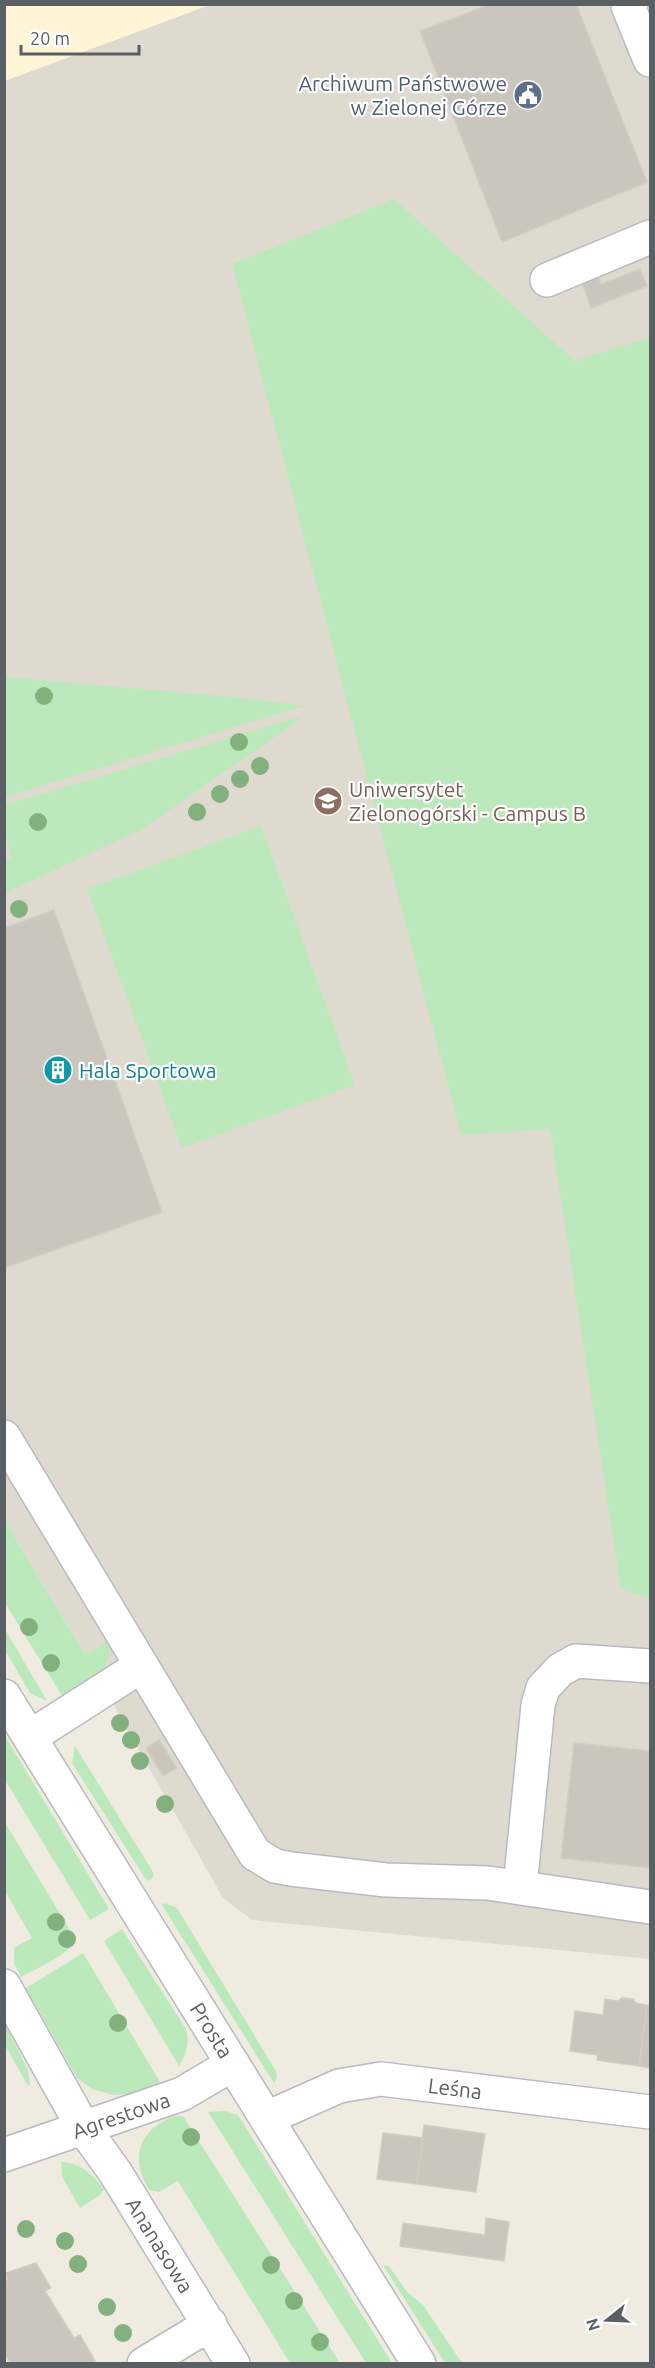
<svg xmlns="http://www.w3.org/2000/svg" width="655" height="2368" viewBox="0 0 655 2368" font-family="Ubuntu,sans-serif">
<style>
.commercial{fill:#fff4d6}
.education{fill:#dedad0}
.green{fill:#bce9bb}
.building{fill:#cac6be;stroke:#d4cdbf;stroke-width:1.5}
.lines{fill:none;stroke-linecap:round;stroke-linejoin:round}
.minor-casing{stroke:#b7babf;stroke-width:36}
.minor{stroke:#fff;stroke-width:33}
.tree{fill:#83b17e}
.labels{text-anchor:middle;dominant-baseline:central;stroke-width:4.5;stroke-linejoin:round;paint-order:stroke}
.service-label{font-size:21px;fill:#4e5e75;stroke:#fff;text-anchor:end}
.education-label{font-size:21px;fill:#785e54;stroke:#fff;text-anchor:start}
.culture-label{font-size:21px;fill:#0d838f;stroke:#fff;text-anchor:start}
.street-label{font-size:21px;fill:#5a5f64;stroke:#fff}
</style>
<rect width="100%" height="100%" fill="#efebe1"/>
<path class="commercial" d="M5 4H210V5L5 81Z"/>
<path class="education" d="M210 5H650V1959L252 1920 223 1898 85 1655 5 1521V81Z"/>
<path class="green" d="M394 199 575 361 650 337V1599L621 1589 550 1129 461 1135 232 264Z
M5 677 245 698 304 706 5 797Z
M295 718H302L141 830 5 893V860L12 857 5 834V805Z
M261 826 355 1085 182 1148 87 889Z
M5 1521 85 1655 110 1640C107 1682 97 1679 64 1699L5 1603Z
M5 1629 47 1701 30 1693 5 1650Z
M5 1736 109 1909 90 1920 5 1780Z
M75 1746 153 1872V1878L147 1881 72 1763Z
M4 1821 76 1940C70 1954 36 1969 21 1977L14 1963V1948L32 1938 5 1891Z
M165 1903 177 1908 276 2071 277 2078 274 2083 162 1905Z
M122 1929 186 2029C190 2043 186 2054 179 2066L104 1941Z
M83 1953 160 2082 131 2094 113 2095 92 2089 77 2078 26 1988Z
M4 2022 28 2070 30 2084 28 2086 5 2045Z
M225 2111 238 2115 392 2363H366L208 2112Z
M175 2116H183L340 2363H290L178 2181 159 2192 149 2190C129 2158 139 2129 175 2116Z
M61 2162C81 2163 92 2174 104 2189L100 2195 80 2208 62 2177Z
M383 2265 389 2266 407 2292 423 2305 462 2363H445Z"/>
<path class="building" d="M491 4H576L647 182 502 242 420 31Z
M640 269 647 286 591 308 582 283 598 276 601 284Z
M54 910 162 1212 4 1268V928Z
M159 1740 177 1768 163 1776 146 1748Z
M574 1743 650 1751V1868L561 1858Z
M622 1998 633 1999 636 2003 647 2005 639 2066 597 2060 598 2055 570 2051 575 2011 603 2015 605 1999 618 2001Z
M647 2005H650V2068L639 2066Z
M424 2125 485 2134 476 2192 417 2184Z
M383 2133 423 2138 417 2184 377 2179Z
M486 2218 509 2222 504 2261 400 2246 403 2223 485 2235Z
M36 2263 51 2288 45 2291 74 2338 80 2335 97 2364H11L4 2352V2281L8 2280 6 2273Z"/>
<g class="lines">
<g class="minor-casing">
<path id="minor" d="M631 4 628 6 650 60
M547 280 650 237
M4 1437 255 1854 275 1866 291 1869 386 1880 488 1883 650 1907
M4 1696 419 2364
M30 1737 141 1666
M520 1887 538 1705 543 1688 560 1670 576 1661 650 1666
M4 1986 84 2129 115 2172 233 2364
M267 2118 339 2086 381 2079 650 2112
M4 2155 182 2094 233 2064
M144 2364 210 2324"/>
</g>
<use href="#minor" class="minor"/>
</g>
<g class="tree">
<circle cx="44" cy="696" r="9"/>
<circle cx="239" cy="742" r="9"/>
<circle cx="260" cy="766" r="9"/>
<circle cx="240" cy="779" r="9"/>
<circle cx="220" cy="794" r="9"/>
<circle cx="197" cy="812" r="9"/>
<circle cx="38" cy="822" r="9"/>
<circle cx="19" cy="909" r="9"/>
<circle cx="29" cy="1627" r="9"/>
<circle cx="51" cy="1663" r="9"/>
<circle cx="120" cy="1723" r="9"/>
<circle cx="131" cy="1740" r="9"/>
<circle cx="140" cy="1761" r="9"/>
<circle cx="165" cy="1804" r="9"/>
<circle cx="56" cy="1922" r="9"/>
<circle cx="67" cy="1939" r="9"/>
<circle cx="118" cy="2023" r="9"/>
<circle cx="191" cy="2137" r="9"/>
<circle cx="26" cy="2229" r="9"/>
<circle cx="65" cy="2241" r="9"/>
<circle cx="78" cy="2264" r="9"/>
<circle cx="271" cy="2265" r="9"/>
<circle cx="294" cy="2301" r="9"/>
<circle cx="107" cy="2307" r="9"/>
<circle cx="123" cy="2333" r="9"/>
<circle cx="320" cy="2342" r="9"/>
</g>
<defs>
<g id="civic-disc" transform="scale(1.5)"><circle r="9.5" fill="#5c6f8a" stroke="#fff"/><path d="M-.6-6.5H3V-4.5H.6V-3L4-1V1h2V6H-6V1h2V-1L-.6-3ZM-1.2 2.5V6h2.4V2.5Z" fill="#fff"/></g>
<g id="university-disc" transform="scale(1.5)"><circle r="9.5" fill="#8d6e63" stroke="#fff"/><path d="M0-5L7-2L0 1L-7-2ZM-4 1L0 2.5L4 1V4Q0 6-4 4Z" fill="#fff"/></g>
<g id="building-disc" transform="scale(1.5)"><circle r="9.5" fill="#0f9aa8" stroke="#fff"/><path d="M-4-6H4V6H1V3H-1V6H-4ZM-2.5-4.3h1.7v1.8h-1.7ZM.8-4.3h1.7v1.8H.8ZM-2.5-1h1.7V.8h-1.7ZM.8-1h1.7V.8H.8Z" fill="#fff"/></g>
</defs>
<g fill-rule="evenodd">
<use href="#civic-disc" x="528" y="95"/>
<use href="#university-disc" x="328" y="801"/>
<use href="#building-disc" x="58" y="1070"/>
</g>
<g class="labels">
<g class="service-label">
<text x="507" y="83">Archiwum Państwowe<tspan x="507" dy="24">w Zielonej Górze</tspan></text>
</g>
<g class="education-label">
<text x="349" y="789">Uniwersytet<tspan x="349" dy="24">Zielonogórski - Campus B</tspan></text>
</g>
<g class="culture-label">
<text x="79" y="1070">Hala Sportowa</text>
</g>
<g class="street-label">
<text transform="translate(212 2030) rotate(58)">Prosta</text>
<text transform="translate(455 2088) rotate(7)">Leśna</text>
<text transform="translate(121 2115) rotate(-19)">Agrestowa</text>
<text transform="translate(160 2245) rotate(58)">Ananasowa</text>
</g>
</g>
<rect width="655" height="2368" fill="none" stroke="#5a5f64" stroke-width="12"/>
<g transform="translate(607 2320) rotate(252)" stroke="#ffffff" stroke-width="4.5" paint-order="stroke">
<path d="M0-4.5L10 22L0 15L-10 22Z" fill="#5a5f64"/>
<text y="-9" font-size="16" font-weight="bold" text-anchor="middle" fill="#5a5f64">N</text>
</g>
<path d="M21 45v9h118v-9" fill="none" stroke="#5a5f64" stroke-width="3"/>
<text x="30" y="45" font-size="18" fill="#5a5f64" stroke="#ffffff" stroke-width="4.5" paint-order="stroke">20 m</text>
</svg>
